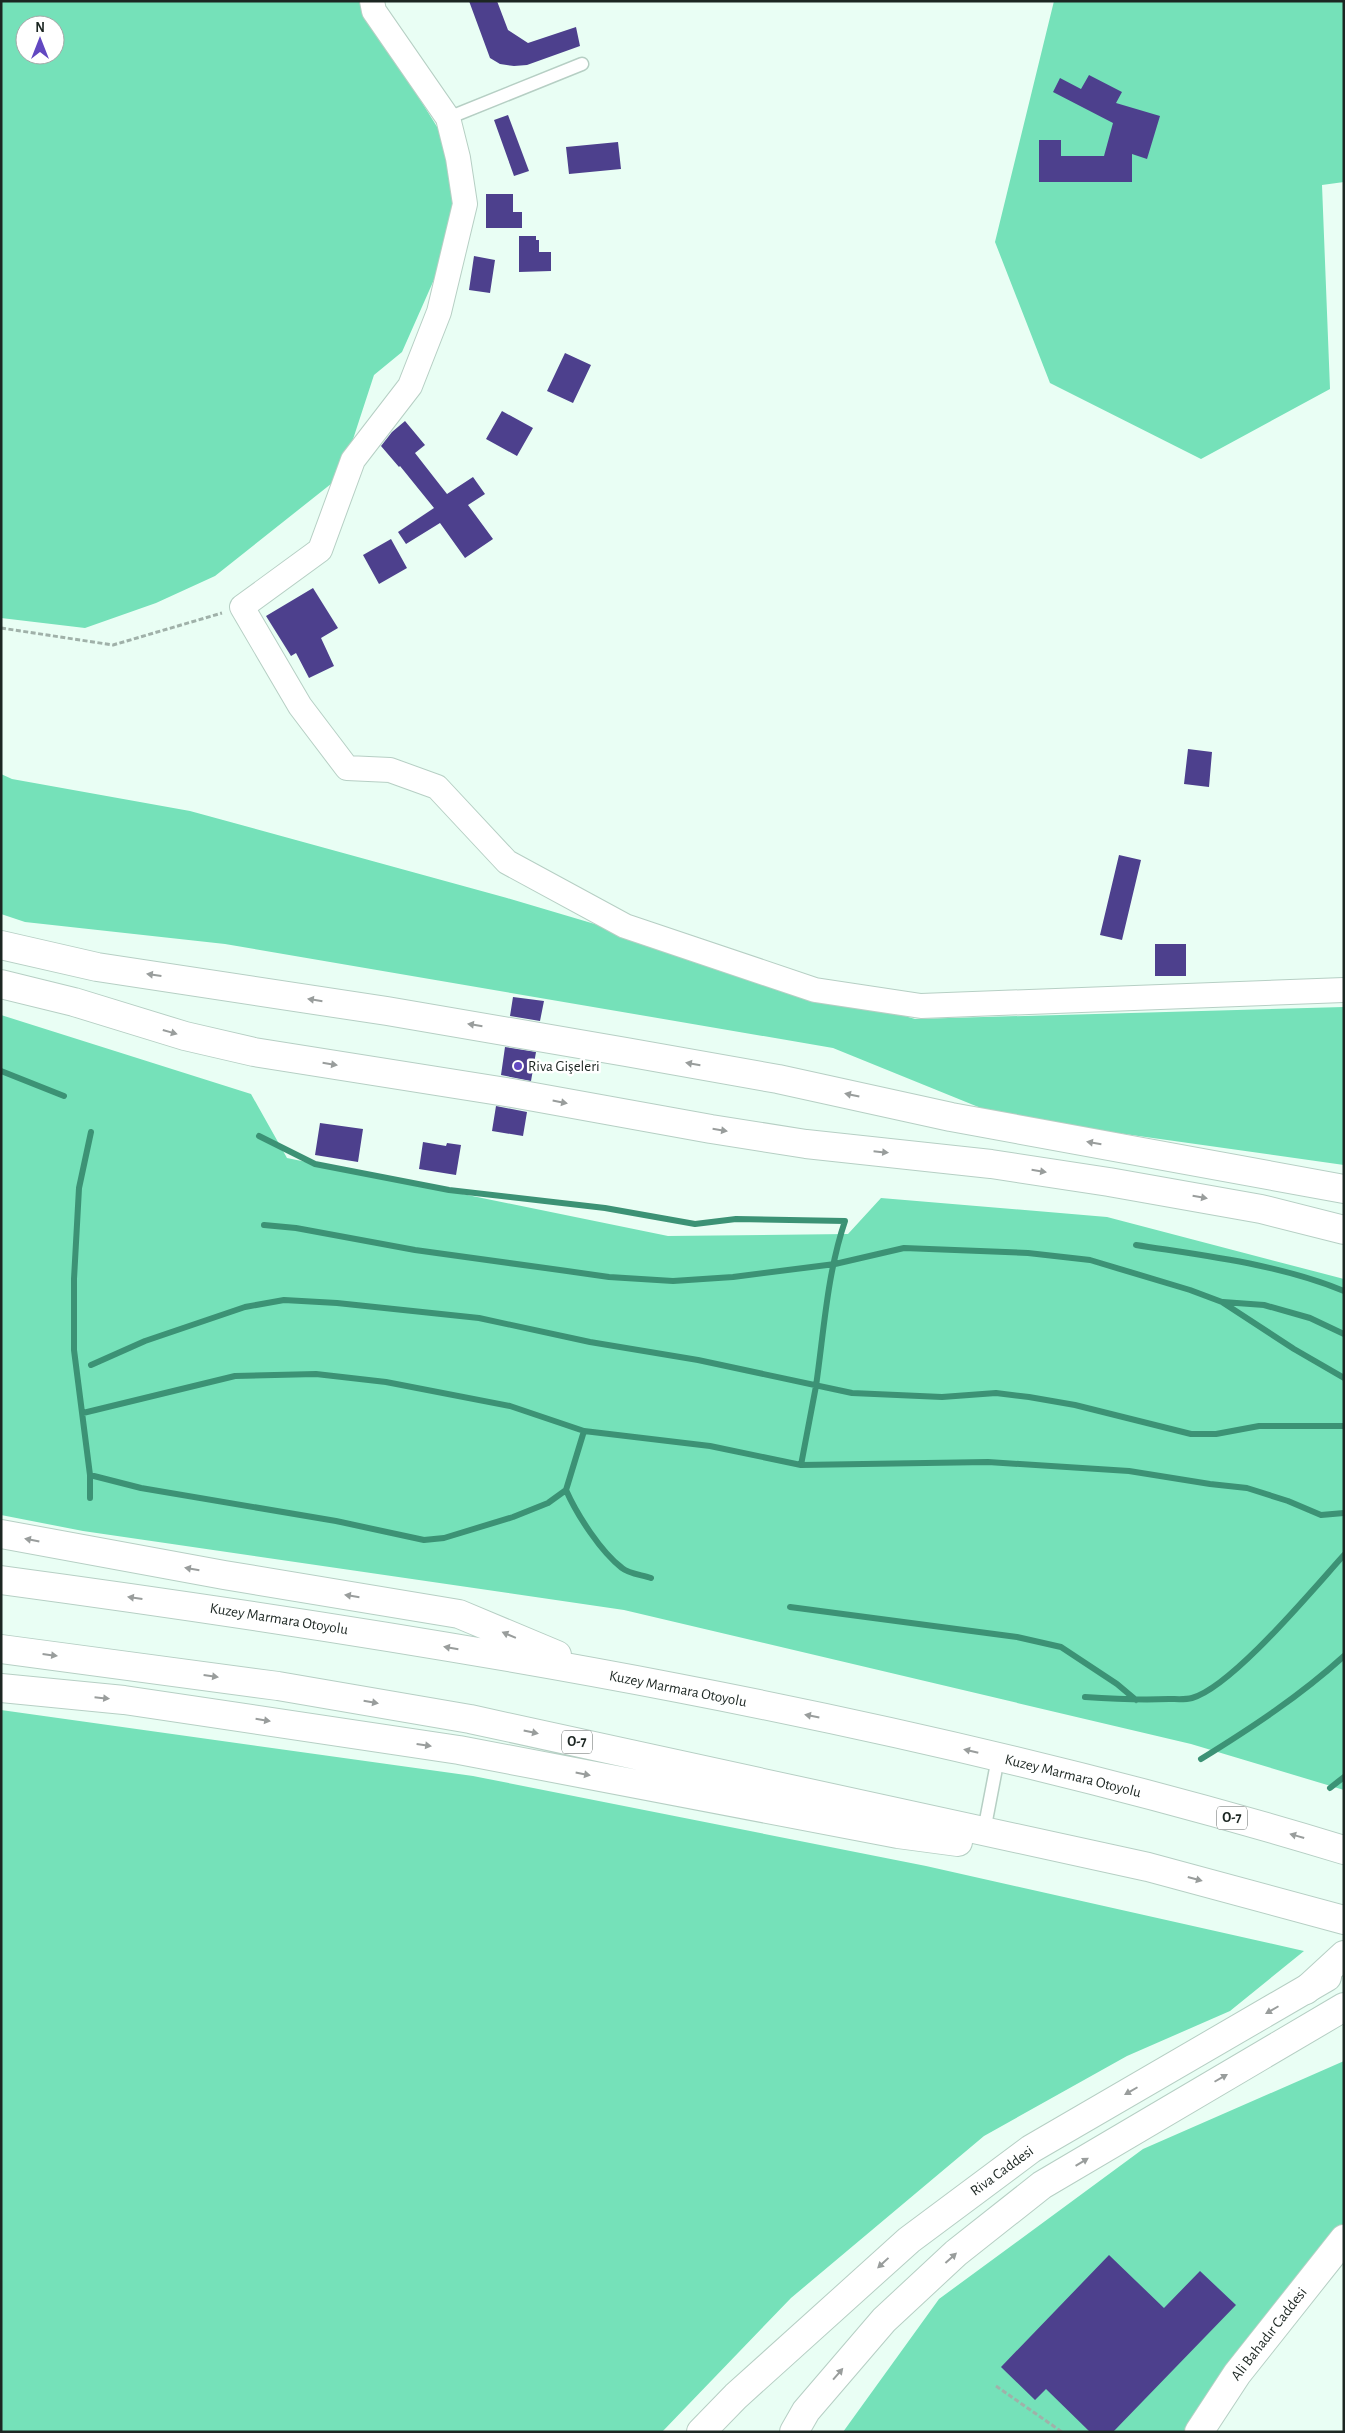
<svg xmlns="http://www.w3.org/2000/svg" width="1345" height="2433" viewBox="0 0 1345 2433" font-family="'Alegreya Sans',sans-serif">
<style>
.green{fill:#75e1b9;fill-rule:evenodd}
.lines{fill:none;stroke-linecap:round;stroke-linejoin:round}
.stream{stroke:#3c9275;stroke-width:6}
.building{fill:#4d408d}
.service-casing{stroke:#b6cfc4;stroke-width:15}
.minor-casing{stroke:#b6cfc4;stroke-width:26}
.secondary-casing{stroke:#b6cfc4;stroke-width:30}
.primary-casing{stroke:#b6cfc4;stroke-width:30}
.motorway-casing{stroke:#b6cfc4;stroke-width:30}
.path{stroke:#a0b1a9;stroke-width:3;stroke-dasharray:5 2.5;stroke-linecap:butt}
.service{stroke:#fff;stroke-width:12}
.minor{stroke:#fff;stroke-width:24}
.secondary{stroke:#fff;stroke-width:28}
.primary{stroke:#fff;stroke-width:28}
.motorway{stroke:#fff;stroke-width:28}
.oneway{fill:#999d9c}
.poi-dot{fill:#6248c1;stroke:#fff;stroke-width:2}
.labels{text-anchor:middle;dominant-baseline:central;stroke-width:5;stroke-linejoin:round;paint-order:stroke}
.shield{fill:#fff;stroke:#606764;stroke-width:1}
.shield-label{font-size:14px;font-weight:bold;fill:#1c2622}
.poi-label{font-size:15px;fill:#1c2622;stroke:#fff;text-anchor:start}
.street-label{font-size:15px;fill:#1c2622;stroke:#fff}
</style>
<rect width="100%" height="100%" fill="#e9fef4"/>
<path class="green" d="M1 1H366L367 14 439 130 454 184 448 248 402 352 374 375 341 476 215 576 156 603 85 628 1 618ZM25 25H55V55H25Z
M1054 1H1344V182L1322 185 1330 389 1201 459 1050 383 995 242Z
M1 774 12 779 190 811 507 898 915 1019 1344 1007V1165L1003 1117 833 1048 225 944 25 922 1 914Z
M1 1015 251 1094 287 1158 668 1236 848 1234 881 1198 1107 1217 1344 1279V1790L1191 1744 624 1610 83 1531 1 1515Z
M1 1710 473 1776 926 1866 1304 1951 1230 2011 1127 2056 984 2136 791 2298 662 2432H1Z
M1344 2061V2259L1195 2432H843L939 2299 1143 2149Z"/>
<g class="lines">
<path class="stream" d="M1 1071 64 1096
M259 1136 315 1164 449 1190 605 1208 695 1224 736 1219 845 1221C827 1274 824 1331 816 1386 811 1412 806 1439 801 1465
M264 1225 296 1228 415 1250 567 1271 609 1277 673 1281 733 1277 835 1264 904 1248 1028 1253 1090 1260 1190 1290 1222 1302 1294 1349 1344 1378
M1136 1245C1206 1256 1278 1264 1344 1291
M1223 1302 1264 1305 1310 1318 1344 1334
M91 1365 145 1341 245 1307 284 1300 337 1303 479 1318 590 1342 698 1360 852 1393 942 1397 996 1393 1029 1397 1075 1405 1191 1434H1216L1259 1426H1344
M83 1413 235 1376 316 1374 386 1382 510 1406 584 1431 710 1446 801 1465 988 1462 1129 1471 1210 1484 1247 1488 1288 1501 1321 1515 1344 1513
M90 1475 141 1488 336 1521 424 1540 444 1538 513 1517 548 1503 566 1490 584 1431
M566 1490C577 1515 601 1552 622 1568 629 1574 643 1575 651 1578
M90 1498V1475L74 1350V1279L79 1188 91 1132
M790 1607 1017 1637 1061 1647 1117 1684 1136 1700
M1085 1697C1113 1699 1141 1700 1169 1699 1176 1699 1185 1700 1192 1698 1232 1687 1314 1588 1344 1555
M1201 1759C1251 1728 1300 1696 1344 1656
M1330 1788 1344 1777"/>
</g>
<path class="building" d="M469 1H497L508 30 528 43 576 27 580 46 527 65 514 66 500 64 490 58Z
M1089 75 1122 92 1116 103 1160 116 1147 159 1132 154V182H1039V140H1061V156H1104L1113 123 1053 92 1060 78 1081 89Z
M508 115 529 171 514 176 494 120Z
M618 142 621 169 569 174 566 147Z
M486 194H513V212H522V228H486Z
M519 236H536V240H539V252H551V271L519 272Z
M474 256 495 260 490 293 469 290Z
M565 353 591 365 573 403 547 391Z
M502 411 533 428 517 456 486 439Z
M405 421 425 445 415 453 447 494 473 477 485 494 468 505 493 539 465 558 440 523 406 544 398 532 434 508 400 466 399 467 381 446 392 432Z
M391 539 407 568 379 584 363 555Z
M313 588 338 628 321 638 334 666 309 678 296 653 291 656 266 616Z
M1188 749 1212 752 1209 787 1184 784Z
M1119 855 1141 860 1122 940 1100 935Z
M1155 944H1186V976H1155Z
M513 997 544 1001 540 1021 510 1016Z
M505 1047 536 1052 531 1081 501 1075Z
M496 1106 527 1112 523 1136 492 1131Z
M320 1123 363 1129 358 1162 315 1155Z
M423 1142 446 1146 447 1143 461 1145 456 1175 419 1169Z
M1109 2255 1164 2308 1200 2271 1236 2305 1113 2432H1090L1046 2389 1035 2400 1001 2367Z"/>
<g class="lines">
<g class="service-casing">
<path id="service" d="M448 118 582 64
M984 1831 998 1758"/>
</g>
<g class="minor-casing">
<path id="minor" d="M372 1 374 11 448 118 458 158 465 204 439 312 410 386 353 460 320 550 242 607 300 706 347 768 390 770 437 787 507 862 625 926 815 990 921 1006 1344 990"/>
</g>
<g class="secondary-casing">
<path id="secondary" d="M1199 2432 1237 2374 1344 2239"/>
</g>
<g class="primary-casing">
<path id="primary" d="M701 2432 736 2396 909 2240 1031 2149 1327 1977
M794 2432 806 2411 884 2320 956 2253 1042 2185 1344 2007"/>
</g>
<g class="motorway-casing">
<path id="motorway" d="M1 945 97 967 387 1011 626 1052 778 1079 951 1117 1344 1189
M1 984 74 1002 185 1036 254 1052 512 1093 711 1129 806 1144 991 1164 1109 1182 1261 1209 1344 1230
M1 1534 224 1575 459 1614 557 1655
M1 1580C453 1641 906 1717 1344 1850
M1 1649 278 1686 470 1719 1148 1867 1344 1920
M1 1688 124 1700 459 1750 898 1834 958 1842
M1306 1990 1344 1955"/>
</g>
<path class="path" d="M1 628 113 645 222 613
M996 2386 1062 2432"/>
<use href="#service" class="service"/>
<use href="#minor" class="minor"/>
<use href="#secondary" class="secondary"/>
<use href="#primary" class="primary"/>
<use href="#motorway" class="motorway"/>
</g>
<defs><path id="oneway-solid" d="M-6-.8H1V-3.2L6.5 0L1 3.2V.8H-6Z" transform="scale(1.25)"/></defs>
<g class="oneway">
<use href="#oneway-solid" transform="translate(154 975) rotate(-172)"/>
<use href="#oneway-solid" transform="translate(315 1000) rotate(-171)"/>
<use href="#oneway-solid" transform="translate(475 1025) rotate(-171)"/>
<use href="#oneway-solid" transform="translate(170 1032) rotate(16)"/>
<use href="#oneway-solid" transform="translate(330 1064) rotate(9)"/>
<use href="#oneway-solid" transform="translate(693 1064) rotate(-170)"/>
<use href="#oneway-solid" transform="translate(852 1095) rotate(-168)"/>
<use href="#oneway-solid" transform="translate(560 1102) rotate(11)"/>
<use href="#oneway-solid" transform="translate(720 1130) rotate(9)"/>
<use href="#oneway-solid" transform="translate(1094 1143) rotate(-170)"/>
<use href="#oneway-solid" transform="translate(881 1152) rotate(6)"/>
<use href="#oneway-solid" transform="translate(1039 1171) rotate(9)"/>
<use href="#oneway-solid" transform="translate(1200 1197) rotate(10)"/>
<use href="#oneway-solid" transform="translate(32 1540) rotate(-169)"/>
<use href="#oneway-solid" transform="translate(192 1569) rotate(-170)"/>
<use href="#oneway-solid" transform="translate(352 1596) rotate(-171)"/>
<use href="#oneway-solid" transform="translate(135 1598) rotate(-172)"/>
<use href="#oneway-solid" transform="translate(509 1635) rotate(-157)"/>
<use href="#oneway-solid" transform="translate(451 1648) rotate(-170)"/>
<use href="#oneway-solid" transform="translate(50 1655) rotate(7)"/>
<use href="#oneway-solid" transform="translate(211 1676) rotate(8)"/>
<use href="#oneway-solid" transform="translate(102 1698) rotate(6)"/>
<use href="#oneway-solid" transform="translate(371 1702) rotate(10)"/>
<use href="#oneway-solid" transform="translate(812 1716) rotate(-169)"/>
<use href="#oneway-solid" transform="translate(263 1720) rotate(9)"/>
<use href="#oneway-solid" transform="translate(531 1732) rotate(12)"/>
<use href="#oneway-solid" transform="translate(424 1745) rotate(8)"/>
<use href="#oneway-solid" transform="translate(971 1751) rotate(-167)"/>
<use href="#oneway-solid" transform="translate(583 1774) rotate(11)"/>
<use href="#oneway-solid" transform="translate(1297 1836) rotate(-164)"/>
<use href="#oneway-solid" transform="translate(1195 1879) rotate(15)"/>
<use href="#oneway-solid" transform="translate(1272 2010) rotate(150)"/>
<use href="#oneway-solid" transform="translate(1221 2078) rotate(-30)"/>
<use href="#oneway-solid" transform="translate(1131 2091) rotate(150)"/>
<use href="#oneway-solid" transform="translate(1082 2162) rotate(-31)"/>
<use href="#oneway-solid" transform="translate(951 2258) rotate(-42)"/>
<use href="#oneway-solid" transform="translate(883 2263) rotate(137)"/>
<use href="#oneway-solid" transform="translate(838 2374) rotate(-49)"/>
</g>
<circle class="poi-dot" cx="518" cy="1066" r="5"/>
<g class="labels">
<g class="shield">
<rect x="562" y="1730.5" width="30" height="23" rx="4"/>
<rect x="1217" y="1806.5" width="30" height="23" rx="4"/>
</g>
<g class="shield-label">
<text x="577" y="1742">O-7</text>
<text x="1232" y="1818">O-7</text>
</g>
<g class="poi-label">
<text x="528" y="1066">Riva Gişeleri</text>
</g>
<g class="street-label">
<text transform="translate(279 1619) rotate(9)">Kuzey Marmara Otoyolu</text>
<text transform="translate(678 1689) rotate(11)">Kuzey Marmara Otoyolu</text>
<text transform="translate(1073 1776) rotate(14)">Kuzey Marmara Otoyolu</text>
<text transform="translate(1002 2171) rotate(-36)">Riva Caddesi</text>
<text transform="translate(1269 2334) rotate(-52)">Ali Bahadır Caddesi</text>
</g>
</g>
<rect width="1345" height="2433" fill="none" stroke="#1c2622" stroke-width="5"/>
<g transform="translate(40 40)"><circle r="24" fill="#ffffff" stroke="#a4a8a7"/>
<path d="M0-4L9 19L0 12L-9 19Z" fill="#6248c1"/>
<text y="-8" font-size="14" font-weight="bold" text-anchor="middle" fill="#1c2622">N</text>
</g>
</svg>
